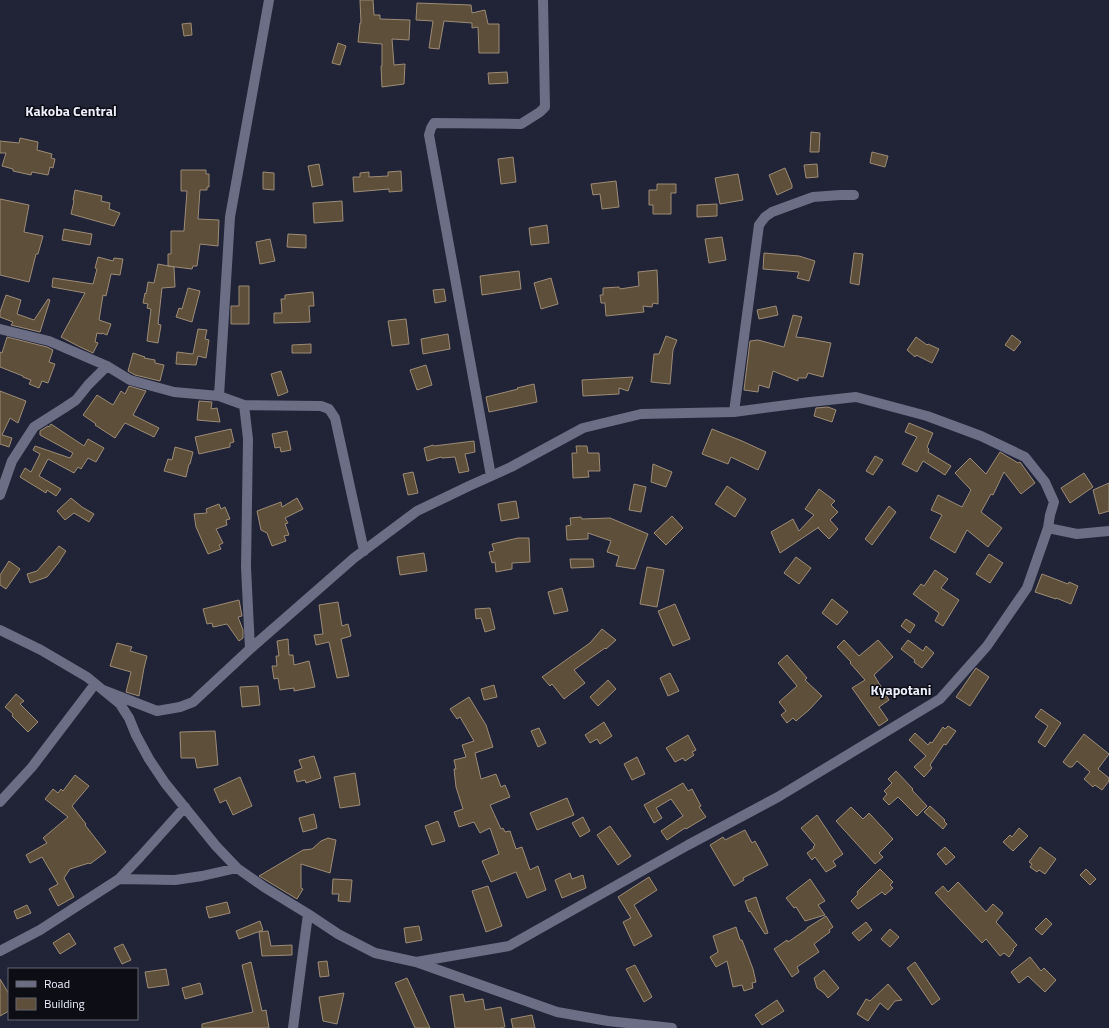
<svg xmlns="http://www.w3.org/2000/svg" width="1109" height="1028" viewBox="0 0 1109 1028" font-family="'Titillium Web',sans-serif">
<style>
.building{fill:#5e4f3b;stroke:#9c8c77}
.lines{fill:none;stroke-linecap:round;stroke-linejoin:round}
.minor{stroke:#6b6e84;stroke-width:10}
.labels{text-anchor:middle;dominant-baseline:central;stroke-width:3;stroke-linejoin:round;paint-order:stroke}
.quarter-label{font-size:14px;font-weight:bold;fill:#eceefb;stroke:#0c0d15}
</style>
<rect width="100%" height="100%" fill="#212336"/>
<path class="building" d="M360 0H373L374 15H380V19L410 20 409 40 392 39 394 65 405 64 404 84 382 87 381 66H382V44L358 42 360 23H361Z
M417 3 471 5 472 13 485 10 488 24H499V53H479L478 27 472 28V23L444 21 439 49 429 48 433 21 416 20Z
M191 23 192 35 184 36 182 24Z
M338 43 346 46 340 65 332 63Z
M507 72 508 83 489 84 488 73Z
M811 132 820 133 819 152H810Z
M20 138 38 142 37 150 52 154 51 158 55 159 53 168 50 167 48 175 32 172 31 175 13 171V169L2 166 6 153H0V141L19 143Z
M872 152 888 156 885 167 870 163Z
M513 157 516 182 501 184 498 159Z
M319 164 323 185 312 187 308 166Z
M817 164 818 177 806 178 804 165Z
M785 168 792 185V188L777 195 769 175Z
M181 170H206V174H209V187H207V190H200L198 219 219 220 218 246 200 244 197 266H193L192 269 168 266V254H171V231H184L187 191H181Z
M401 171 402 191 389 192V189L354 192 353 177H360V173L369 172V177L388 176V172Z
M263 172 274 173V190L263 189Z
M738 174 743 200 720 204 715 178Z
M616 181 619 207 602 209 600 194 593 195 591 184Z
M657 184H676V193H671V214H653V205H649V190H657Z
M75 190 102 196 101 201 110 203 109 209 120 213 114 226 71 214 74 201 73 200Z
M0 199 29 205 24 232 43 236 38 254H36L29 282 0 275Z
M342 201 343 221 314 223 313 203Z
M717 204V216L697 217V205Z
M547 225 549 243 531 245 529 228Z
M64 229 92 234 90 245 62 240Z
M288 234 306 235V248L287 247Z
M722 237 726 260 709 263 705 239Z
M270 239 275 261 260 264 256 242Z
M764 253 799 256 815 261 809 281 797 278 799 272 763 269Z
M854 253 863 254 859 285 850 283Z
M98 257 113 261 114 258 123 259 120 275 111 274 106 296 103 295 99 320 111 324 107 335 102 333V334L97 333 95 342 98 343 93 353 78 346 61 337 85 293 52 287 53 278 93 284 97 269 95 268Z
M158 264 174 267 175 287 162 288 158 324 161 325 158 343 147 341 151 309 147 308 148 304 143 303 145 293 146 294 148 282 154 283Z
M657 270 658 293V304L653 303 652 307 643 306 644 312 606 316 605 303H601L600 295H603V288L619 287 620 289 639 286 638 272Z
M519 271 521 289 482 295 480 276Z
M551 278 558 304 541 309 534 283Z
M239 286H249V324H231V306H239Z
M188 288 200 291 192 322 176 317 179 308 182 309Z
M444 289 446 301 435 303 433 290Z
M313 292 314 306H309L310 322 274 323V313H282L281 299H285V295Z
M6 295 21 300 17 314 34 320 48 299 50 300 40 332 11 325 13 322 0 317V312Z
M776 306 778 315 759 319 757 310Z
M793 315 802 317 796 337 805 338 831 343 823 377 808 373 806 378H798V381L773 371 769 388 759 385 758 392 744 390 750 341 758 340 784 347Z
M406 319 409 344 392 346 388 321Z
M198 329 207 330 205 339 209 340 206 358 198 356 196 365 176 364 177 352 193 354Z
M448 334 450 349 423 354 421 339Z
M1012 335 1021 342 1014 351 1005 345Z
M666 336 677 340 673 350 670 384 651 382 654 354H659Z
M7 337 47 347 53 350 49 362 55 364 48 383 42 381 39 388 29 384 31 380 23 377V376L0 367V352L2 353Z
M916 337 927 345 928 344 939 349 932 363 916 355 915 357 907 350Z
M311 344V353H292V345Z
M133 353 145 357 144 358 155 360V363L164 365 160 381 135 375 128 371Z
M426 365 432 385 417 390 410 370Z
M281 371 288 392 278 396 271 374Z
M633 377 628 391 619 388V394L583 396 582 380Z
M534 384 537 402 489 412 486 397 518 389 517 388Z
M129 386 146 391 133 415 159 428 154 437 125 423 115 438 95 425 96 424 83 415 97 395 113 405 121 391 125 394Z
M0 391 26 401 18 423 10 418 2 435 12 438 9 447 0 444Z
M199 401 212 402 211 409 217 408 220 422 197 420Z
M828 407 836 410 832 422 814 416 816 408Z
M909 423 933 433 927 447 929 449 928 452 951 466 945 475 923 461 917 472 902 464 917 437 905 432Z
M51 424 84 446 88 439 104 448 96 462 88 458 81 469 78 467 74 473 48 459 39 476 61 489 56 496 47 490 46 493 20 477 25 468 31 472 40 454 33 450 35 446 70 458 73 453 40 435V431L48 426 49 427Z
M231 429 234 442 230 443V447L199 454 195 437Z
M712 429 742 441 766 452 758 470 731 457 728 464 702 454Z
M287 431 291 450 281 452 280 447 275 448 272 434Z
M474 441 475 452 465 454 469 471 459 473 455 457 442 458 441 457 427 461 424 448 433 445 434 446Z
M576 446H587L588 453H599L600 471H588L589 477 573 478 572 453H577Z
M175 447 193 452 190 464H189L186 477 164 471 168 459 172 460Z
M1000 452 1018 463 1020 462 1035 483 1021 494 1004 472 993 495 991 494 981 512 1002 528 988 547 967 530 955 553 930 538 942 515 931 510 938 495 962 507 971 490 955 473 970 458 986 474Z
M875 456 883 460 873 475 866 471Z
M653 464 672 472 666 487 651 482Z
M413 472 418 493 408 495 403 474Z
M1084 473 1093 487 1070 503 1061 488Z
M1109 483V511L1099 514 1093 490Z
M634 484 646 487 641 512 629 510Z
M727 486 746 499 735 517 715 504Z
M819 489 835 501 831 505 838 512 830 520 838 529 829 539 818 528 819 527 780 553 771 532 793 519 799 531 814 515 805 509Z
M71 498 82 507 94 514 89 522 74 513 65 520 57 511Z
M297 498 303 509 285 518 288 523 285 524 289 535 284 536 286 541 272 546 267 533 261 530 257 511 281 502 282 507Z
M516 501 519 518 501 521 498 504Z
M219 504 221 509 225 507 230 519 226 520 227 525 216 529 223 543 219 545 221 549 208 554 196 527 194 514 207 513 206 509Z
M889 506 896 512 872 545 865 539Z
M672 516 683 528 666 545 654 533Z
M581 517 582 519 610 518 648 534 635 569 616 566 619 556 607 552 611 541 588 533V539L567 540 566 526 571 525 570 518Z
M518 538H529L530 562 512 563V569L496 572 495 562 492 563 489 552 494 551 492 544Z
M59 546 66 551 60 560V561L47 577 30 583 27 574 37 571Z
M424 553 427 571 400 575 397 557Z
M989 554 1003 563 990 583 976 574Z
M796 557 811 568 799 584 784 573Z
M570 559H593L594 567 571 568Z
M9 561 20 569 6 589 0 585V575Z
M647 567 664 570 657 607 640 604Z
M935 570 948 579 941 588 959 600 943 626 935 621 939 613 913 594 921 584 924 586Z
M1042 574 1068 584 1069 582 1078 586 1071 604 1056 598V599L1035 592Z
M562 588 568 611 554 614 548 592Z
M832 599 848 612 837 625 822 613Z
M239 600 242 616 238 617 243 630V638L239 641 227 624 213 627 212 623 207 624 203 609Z
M338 602 342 626 348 624 351 636 341 639 349 676 337 678 329 642 316 645 314 635 323 634 319 605Z
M675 604 690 639 673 646 658 611Z
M490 608 495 629 485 632 481 618 476 619 475 609Z
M906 619 915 625 910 633 901 626Z
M602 629 616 640 606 649 605 648 574 670 585 683 564 699 552 684 550 686 542 677 590 643Z
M288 639 289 655H293L294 665 309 661 315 687 294 691V688L280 690 278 678 274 679 272 666H277L276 656H279L277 641Z
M844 640 859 656 878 640 893 657 874 675 889 700 879 707 888 720 879 726 852 688 865 680 850 663 851 662 837 647Z
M908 640 923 651 926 646 934 653 922 668 914 662 915 660 901 649Z
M117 643 132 647 130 651 147 656 144 668 139 696 126 692 131 672 110 666Z
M787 655 807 678 805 680 822 696 809 710 796 721 793 718 787 723 781 715 786 711 779 702 797 686 778 663Z
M976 668 989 677 970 706 956 697Z
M670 673 679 691 668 696 660 678Z
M608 680 616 689 598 706 590 697Z
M494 685 497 697 484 700 481 689Z
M258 686 260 705 242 707 240 687Z
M16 694 24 701 20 704 38 722 28 732 12 716 13 714 5 707Z
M469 697 486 725 493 747 475 753 481 779 496 774 501 787 505 785 510 797 490 805 501 829 503 828 505 832 510 831 516 849 522 847 530 870 538 866 546 890 527 898 516 872 491 882 482 861 499 854 490 828 480 833 474 822 459 827 454 812 463 809 456 787 454 769H456L454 760 466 757 462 745 474 741 460 717 457 719 450 709Z
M1041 709 1061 723 1045 747 1038 742 1048 726 1035 717Z
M604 722 612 736 600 744 597 739 590 743 585 735Z
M948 726 956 731 946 745 944 744 930 765 932 768 924 777 914 767 926 756 909 740 915 733 928 745 930 742 932 743 943 727 945 729Z
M539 728 546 743 538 747 531 731Z
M215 731 218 765 197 768 195 758H181L180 732Z
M1084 734 1109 754 1098 769 1109 778V781L1102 790 1095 785 1093 787 1084 779 1090 772 1077 761 1072 767H1069L1063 762Z
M688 735 696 750 692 752 694 755 685 761 683 758 675 762 666 748Z
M314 756 321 778 306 783 305 780 297 782 294 771 302 768 299 760Z
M637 757 645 774 632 780 624 764Z
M896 771 913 789 912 790 927 806 917 816 898 797 889 805 883 799 887 794 884 791 892 783 888 779Z
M355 773 360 805 340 808 334 777Z
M75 775 89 786 72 806 86 824 85 825 106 852 90 864 89 863 70 869 64 878 74 897 58 906 49 889 58 884 42 857 30 863 26 855 47 843 43 838 68 817 45 799 53 789 58 793 61 789 63 791Z
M240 777 252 806 233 815 226 800 220 803 214 789Z
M683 783 688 791 692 789 701 806 699 807 706 817 686 829 685 828 667 840 661 831 683 816 671 799 656 808 662 818 654 823 644 805Z
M567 798 574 815 537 830 530 813Z
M930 806 945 820 944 821 947 824 943 829 924 812Z
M851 807 863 819 869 813 893 839 879 853 883 857 875 864 836 821Z
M314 814 317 828 303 832 299 818Z
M817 815 843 854 833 861 836 866 826 872 815 857 812 860 807 853 814 848 813 847 815 845 801 828Z
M583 817 590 831 580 837 572 823Z
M438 821 445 841 432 845 425 826Z
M610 826 631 856 618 865 597 835Z
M1019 828 1028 836 1013 851 1003 842 1010 835 1012 837Z
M745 830 752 843 755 841 768 865 743 878 744 880 734 886 710 845 723 837 725 840Z
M328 838 336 840 330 873 301 864V888L303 889 297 899 259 876 303 850 312 849 321 841Z
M945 847 955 857 946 865 937 854Z
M1040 847 1056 859 1045 874 1039 870 1037 872 1030 867 1032 864 1029 862Z
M880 869 893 882 890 885 893 888 885 895 882 892 858 909 851 901 858 894 857 892Z
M1086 869 1096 879 1090 885 1080 875Z
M570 873 572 879 583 875 586 888 562 898 555 880Z
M649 877 657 890 634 905 652 936 634 946 623 922 631 918 618 897Z
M333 879 352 880 350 902 338 901 339 894H332Z
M810 879 825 901 818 905 825 915 805 921 796 907 794 908 786 898Z
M958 882 986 912 993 904 1003 913 996 922 1017 945 1013 949 1014 950 1009 957 1004 953 1000 956 986 939 982 943 935 893 943 886 948 892Z
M488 886 502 926 486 932 472 891Z
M756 897 768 933 765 934 750 911 749 912 745 901Z
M227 902 230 913 209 918 206 907Z
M27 905 31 913 17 919 14 911Z
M826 916 833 927 829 930 830 932 814 944 819 952 797 967 799 972 792 977 774 949 787 940 788 942 807 929V928Z
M1046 918 1052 924 1042 935 1035 929Z
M260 921 263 930 239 939 236 931Z
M866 922 872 930 859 941 852 933Z
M419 926 422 940 406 943 404 928Z
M736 927 740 940H742L753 969 756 982 752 983 753 988 744 991 742 985 733 987 727 961 716 967 710 957 718 952 713 936Z
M890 929 899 937 890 947 881 939Z
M268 931 271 946 292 945V955L262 956 259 932Z
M69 933 76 944 60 954 53 943Z
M123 944 131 960 122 964 114 948Z
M1030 957 1041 971 1044 968 1056 980 1045 992 1028 976 1019 983 1011 972Z
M327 961 329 976 320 977 318 962Z
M251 962 262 1011 266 1010 269 1028H202V1024L253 1012 242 965Z
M915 962 940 999 932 1005 907 968Z
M635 965 652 997 644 1002 626 969Z
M166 969 169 985 148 988 145 972Z
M824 970 839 988 828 998 824 993 817 988 814 978Z
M407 978 430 1028H415L395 983Z
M0 979 9 994V1011L0 1016Z
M200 983 203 994 185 999 182 988Z
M888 984 902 1000 895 1001 888 1010 880 1003 868 1021 857 1014 866 999 870 1001Z
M344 993 337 1024 323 1021 319 997Z
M463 994 465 1002 483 999 485 1010 501 1007 505 1027 499 1028H455L450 996Z
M777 1000 784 1011 762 1025 755 1015Z
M532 1015 535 1028H513L511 1019Z"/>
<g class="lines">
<path class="minor" d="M0 329 49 341 107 366 130 380 174 392 219 396
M244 405 321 406 329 409 335 418 364 551
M734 412 759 225 765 217 772 212 813 197 840 195H854
M491 476 429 135 431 128 434 123 521 124 540 112 545 107 543 0
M0 495 12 461 34 427 64 408 76 400 88 385 107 366
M1048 528 1077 534 1109 531
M0 630 41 650 87 677 120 704 129 718 136 735 149 759 165 783 216 846 237 868 264 887 308 914 338 934 375 953 416 962 557 1012 608 1021 672 1028
M250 649 246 567 248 439 244 405 219 396 230 217 269 0
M103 690 157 711 180 707 193 702 250 649 354 558 417 511 469 486 511 467 583 428 641 414 734 412 810 402 856 397 927 416 981 436 1025 457 1045 482 1054 502 1050 515 1048 528 1027 588 987 646 940 699 778 797 688 845 509 946 416 962
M0 802 32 767 95 684
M119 879 175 880 202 876 237 868
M0 951 40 930 119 879 140 857 185 807
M293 1028 308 914"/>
</g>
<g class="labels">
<g class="quarter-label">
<text x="71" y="110">Kakoba Central</text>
<text x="901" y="689">Kyapotani</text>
</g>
</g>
<rect x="8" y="968" width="130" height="52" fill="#0c0d15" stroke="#666771"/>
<rect x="16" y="981" width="20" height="6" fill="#6b6e84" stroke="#666771"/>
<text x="44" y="988" font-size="12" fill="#eceefb">Road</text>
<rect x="16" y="998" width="20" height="12" fill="#5e4f3b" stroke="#666771"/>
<text x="44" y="1008" font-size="12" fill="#eceefb">Building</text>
</svg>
